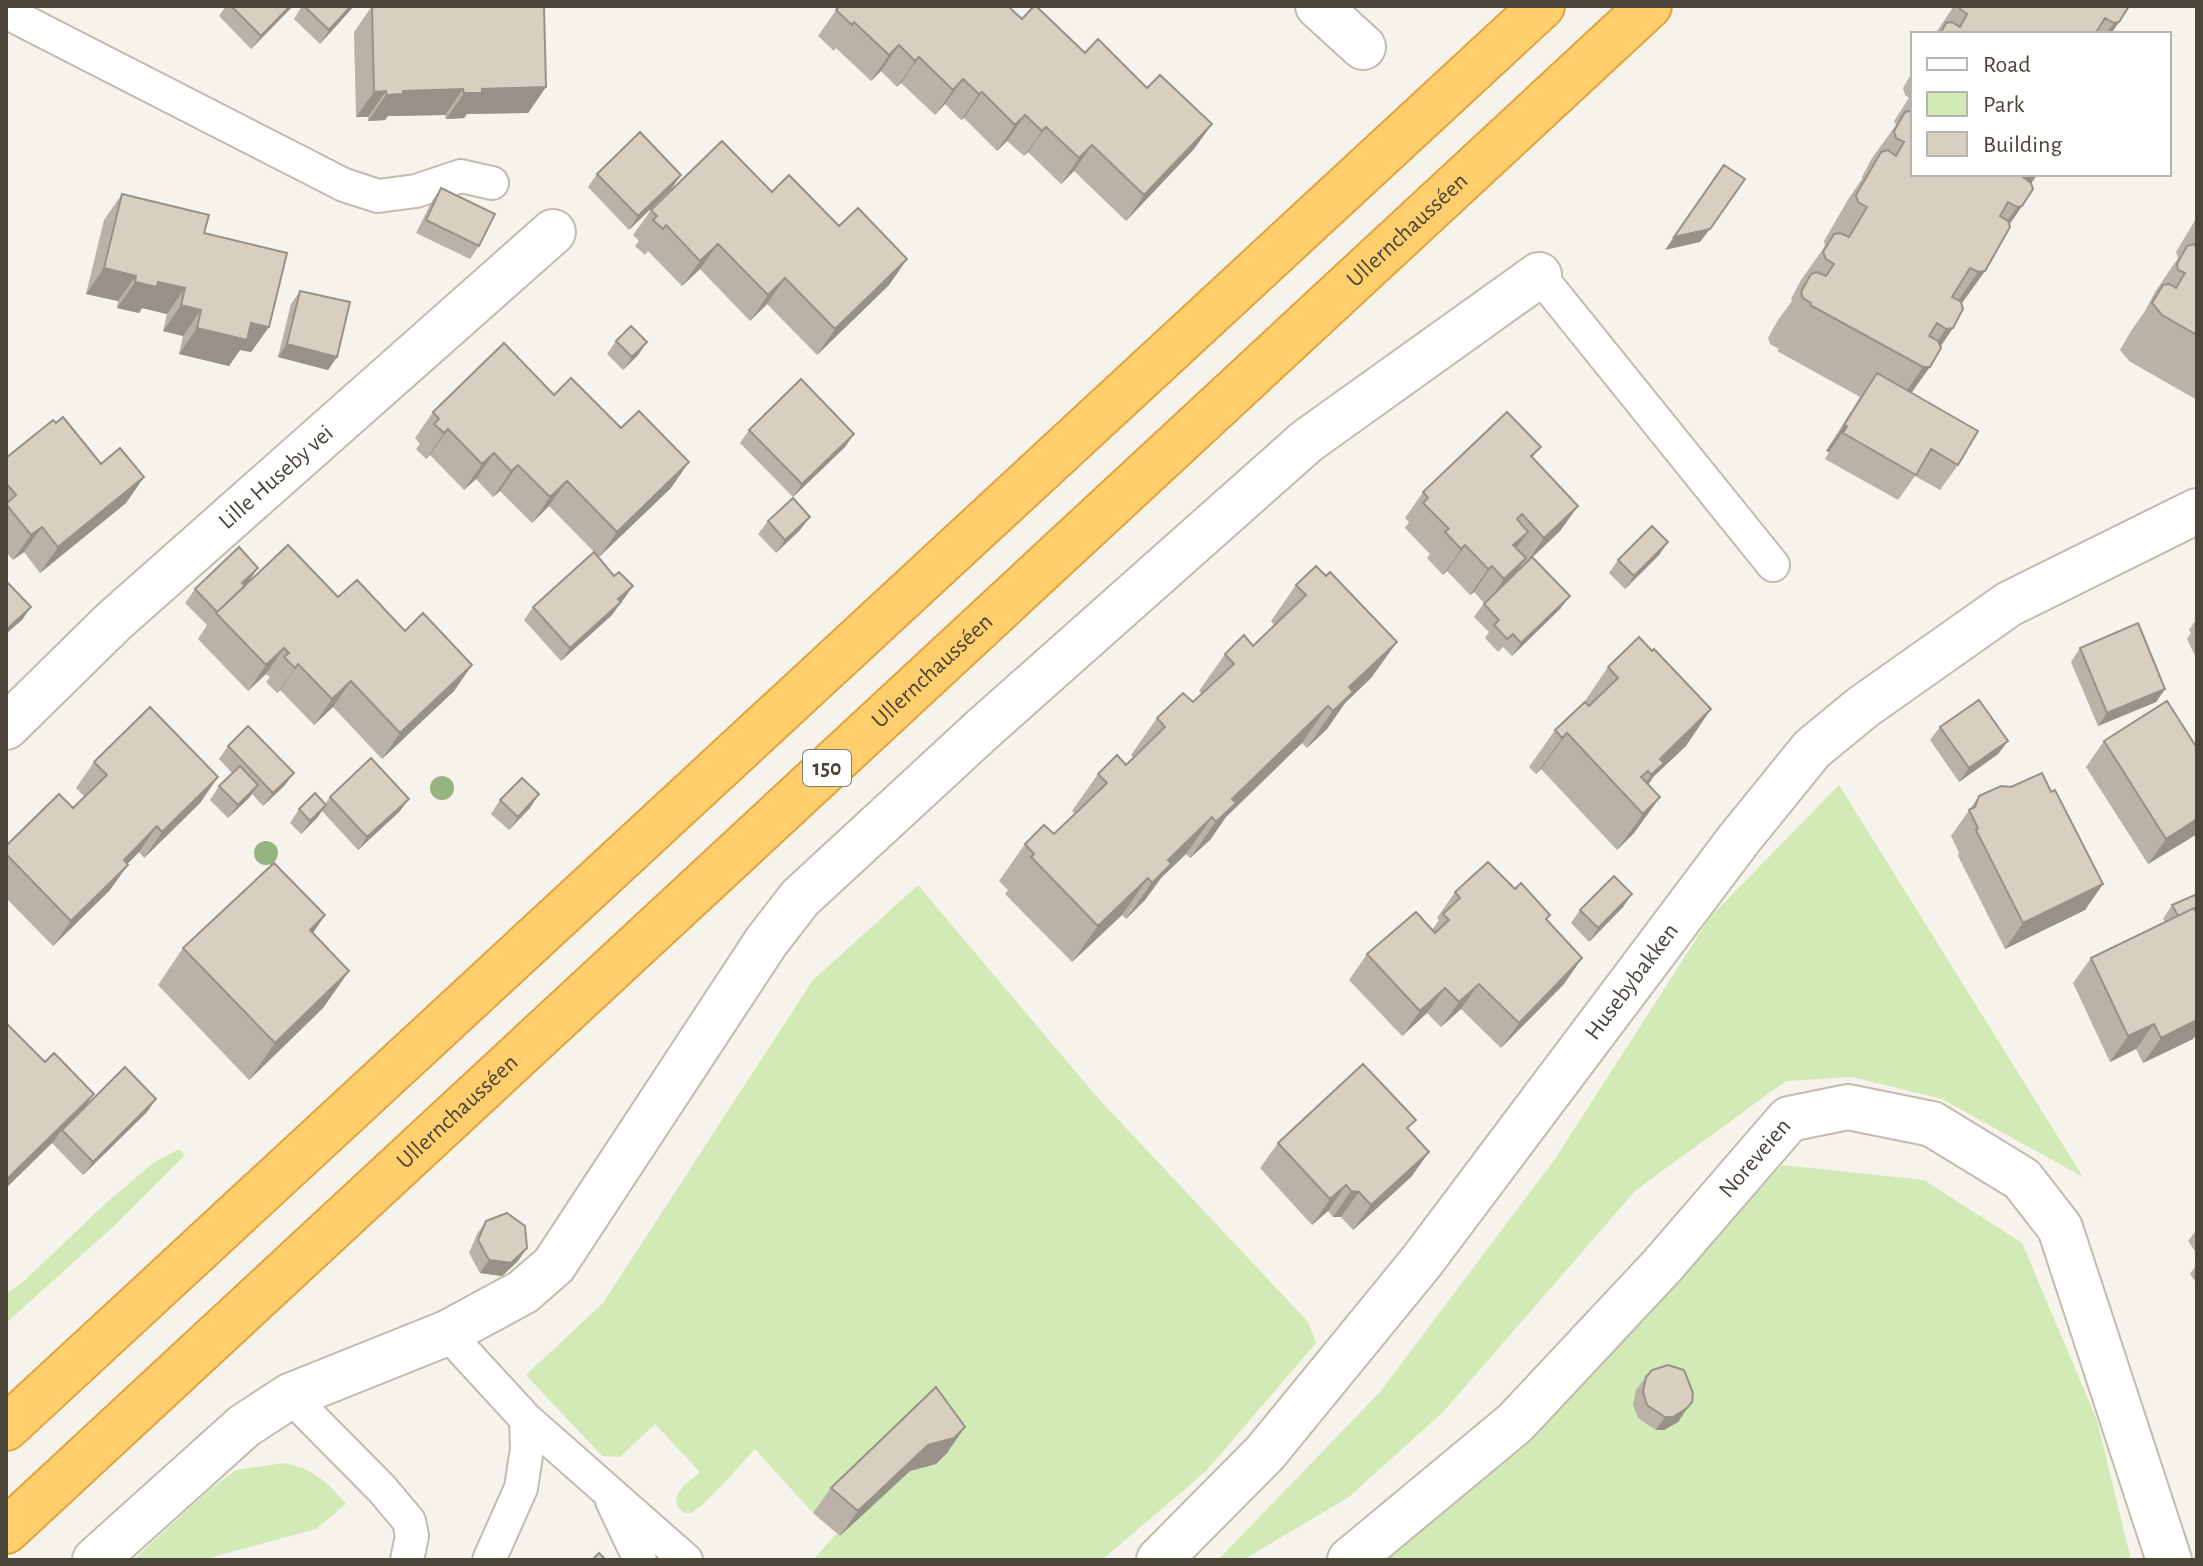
<svg xmlns="http://www.w3.org/2000/svg" width="2203" height="1566" viewBox="0 0 2203 1566" font-family="'Alegreya Sans',sans-serif">
<style>
.green{fill:#d2eab5}
.lines{fill:none;stroke-linecap:round;stroke-linejoin:round}
.lane-casing{stroke:#c2bbae;stroke-width:36}
.street-casing{stroke:#c2bbae;stroke-width:48}
.highway-casing{stroke:#e0a43c;stroke-width:48}
.lane{stroke:#fff;stroke-width:32}
.street{stroke:#fff;stroke-width:44}
.highway{stroke:#ffcf6e;stroke-width:44}
.tree{fill:#97b381}
.wall{fill:#bab2a6}
.shaded-wall{fill:#979187}
.building{fill:#d8cfc1;stroke:#979187;stroke-width:2}
.labels{text-anchor:middle;dominant-baseline:central;stroke-width:6;stroke-linejoin:round;paint-order:stroke}
.shield{fill:#fff;stroke:#817c74;stroke-width:2}
.shield-label{font-size:22px;font-weight:bold;fill:#4b4439}
.street-label{font-size:24px;fill:#4b4439;stroke:#fff}
</style>
<rect width="100%" height="100%" fill="#f6f3ec"/>
<path class="green" d="M1839 785 2083 1177 1942 1099 1852 1077 1786 1081 1636 1190 1444 1411 1349 1497 1243 1560H1218L1380 1392 1555 1159 1711 916Z
M918 885 1097 1097 1308 1322 1316 1343 1206 1471 1102 1560H813L836 1534 841 1536 910 1471 917 1413 813 1513 755 1449C744 1461 702 1510 690 1513 685 1514 682 1511 678 1508 671 1492 689 1482 700 1472L655 1424 620 1457 602 1456 526 1375 603 1303 813 980Z
M179 1149 185 1155 113 1227 6 1323V1294L24 1281 105 1204 153 1163Z
M1782 1165 1924 1180 2022 1243 2097 1420 2131 1560H1378L1536 1436Z
M284 1463C312 1468 328 1482 346 1504L316 1529 205 1559 133 1560 209 1490 236 1470Z"/>
<g class="lines">
<g class="lane-casing">
<path id="lane" d="M6 12 344 185 378 196 416 191 461 176 492 183
M1539 275 1773 565
M447 1333 526 1419 527 1449 521 1488 489 1560
M290 1396 382 1489 409 1521 412 1536 407 1560
M526 1419 686 1560
M612 1501 640 1560"/>
</g>
<g class="street-casing">
<g id="street">
<path d="M1318 6 1363 47"/>
<path id="s1" d="M6 727 114 621 553 232"/>
<path d="M95 1560 244 1426 290 1396 447 1333 523 1292 554 1265 766 942 800 898 984 728 1307 441 1539 275"/>
<path id="s2" d="M1159 1560 1265 1453 1422 1261 1739 839 1812 749 1863 707 2009 604 2197 511"/>
<path id="s3" d="M1350 1560 1515 1423 1662 1266 1789 1119 1848 1107 1932 1124 2022 1179 2060 1228 2169 1560"/>
</g>
</g>
<g class="highway-casing">
<g id="highway">
<path d="M6 1428 1542 6"/>
<path id="s4" d="M6 1531 1649 6"/>
</g>
</g>
<use href="#lane" class="lane"/>
<use href="#street" class="street"/>
<use href="#highway" class="highway"/>
</g>
<g class="tree">
<circle cx="442" cy="788" r="12"/>
<circle cx="266" cy="853" r="12"/>
</g>
<path class="wall" d="M226 6H293L251 49 219 16Z
M302 6H354L320 44 294 19Z
M372 6 546 87 528 113 467 114 464 118 446 119 445 115 388 116 385 120 368 121V117H356L354 32Z
M1954 6H2129L2111 34H1935Z
M836 10 1022 19 1212 124 1194 149 1126 221 1074 171 1061 184 1028 152 1024 156 1007 141 997 151 964 118 961 120 945 104 935 115 901 83 897 87 881 71 871 81 836 48 834 51 818 36Z
M1913 71V174L2031 184 2022 206 2010 224 1985 271 1961 304 1953 328 1911 393 1958 465 1940 490 1915 476 1898 500 1825 459 1829 452 1826 451 1860 397 1777 351 1779 349 1770 344 1768 338 1778 320 1792 301 1791 299 1801 280 1825 246 1824 241 1849 198 1862 179V177L1872 158 1896 125 1894 121 1909 98 1905 95 1903 88Z
M597 174 672 188 629 230 588 187Z
M441 188 479 246 470 259 416 233 432 201Z
M122 194 204 233 269 327 251 352 240 350 229 366 179 354 183 336 163 331 167 314 142 308 139 313 117 308 118 301 86 294 104 220Z
M651 210 839 226 907 259 889 285 817 355 767 304 750 321 700 269 682 286 648 251 645 255 635 246 639 241 633 235Z
M2197 217V400L2129 361 2120 350 2131 331 2145 311 2155 292 2178 258 2176 252Z
M300 291 337 357 328 370 278 357 291 304Z
M616 341 647 342 638 355 623 370 607 354Z
M554 395 671 488 599 557 549 506 532 523 500 491 493 497 476 479 464 490 430 455 426 459 416 449 420 444 415 438 433 412Z
M749 430 845 447 793 497 740 443Z
M1541 447 1532 458 1578 506 1560 531 1533 557 1570 596 1560 609 1512 656 1503 647 1498 652 1485 638 1489 632 1474 617 1484 603 1474 592 1470 595 1447 571 1443 575 1427 558 1430 554 1405 528 1409 522 1405 518 1423 492Z
M6 458 101 464 144 477 126 503 40 573 24 552 13 560 6 552Z
M768 521 800 530 776 553 758 534Z
M1668 542 1659 555 1625 589 1609 573 1618 560Z
M614 576 633 586 612 615 561 661 524 620 533 607Z
M249 581 244 586 338 597 472 665 454 691 382 759 333 707 314 725 280 690 277 693 266 682 270 677 266 674 248 691 198 639 207 625 185 603 195 589Z
M1296 585 1397 642 1371 678 1345 703 1327 729 1307 748 1302 743 1226 817 1210 840 1190 858 1186 854 1161 878 1145 900 1126 919 1122 915 1072 962 1005 894 1008 890 999 881 1025 844 1054 834 1075 814 1072 811 1098 774 1126 765 1134 758 1131 755 1157 718 1193 702 1202 694 1199 691 1225 654 1253 646 1274 625 1271 621Z
M2197 618V660L2187 639 2191 633 2189 630Z
M2080 648 2165 689 2156 702 2098 726 2071 662Z
M1608 667 1686 746 1654 776 1648 784 1660 797 1634 833 1617 850 1541 769 1536 774 1529 767 1555 730 1583 704Z
M1940 727 2008 741 1998 754 1959 782 1930 740Z
M2104 741 2197 748V834L2148 864 2086 767Z
M228 746 294 773 284 786 263 806 252 794 228 818 210 800 219 786 233 774 219 759Z
M94 762 218 777 200 803 144 858 139 852 127 864 110 890 53 946 6 898V846L73 808 85 797 76 788Z
M2051 792 2103 884 2085 910 2005 949 1958 856 1959 853 1951 836 1979 796Z
M330 797 409 799 399 812 358 850 322 811 317 818 301 834 290 823 299 809 325 804Z
M500 800 530 808 509 830 491 814Z
M1515 889 1547 920 1582 958 1564 984 1501 1048 1461 1009 1441 1027 1427 1013 1402 1036 1349 980 1367 954 1432 930 1439 920 1437 918 1455 892Z
M1632 894 1623 907 1589 942 1571 923 1580 910Z
M2197 894V1033L2193 1039 2143 1063 2136 1049 2110 1062 2073 983 2091 958 2165 922 2163 919 2172 905Z
M325 915 313 933 349 971 323 1008 249 1080 158 985 183 948Z
M6 1023 45 1062 94 1094 85 1107 147 1112 83 1175 52 1143 53 1142 6 1188Z
M1409 1130 1429 1152 1411 1177 1353 1230 1341 1217H1333L1328 1211 1312 1225 1260 1168 1278 1143Z
M486 1221 518 1261 502 1276 480 1273 469 1253 477 1234Z
M2197 1229V1254L2188 1241Z
M2197 1264V1284L2190 1274Z
M1646 1377 1692 1402 1678 1422 1664 1430H1656L1638 1418 1633 1405 1636 1390Z
M947 1453 936 1464 910 1471 840 1536 813 1513 831 1488Z"/>
<path class="shaded-wall" d="M290 6H293L251 49 261 36Z
M351 6H354L320 44 329 30Z
M2119 22 2111 34H2106L2114 23Z
M899 45 881 71 871 81 889 55Z
M919 57 901 83 897 87 915 61Z
M963 79 945 104 935 115 953 90Z
M546 87 528 113 467 114 464 118 446 119 464 93 482 89Z
M463 89 445 115 388 116 385 120 368 121 386 95 403 91Z
M386 91 368 117H356L374 92Z
M982 92 964 118 961 120 979 94Z
M1025 115 1007 141 997 151 1015 125Z
M1212 124 1194 149 1126 221 1144 195Z
M1046 127 1028 152 1024 156 1042 131Z
M1092 145 1074 171 1061 184 1079 158Z
M2021 174H2038L2022 196Z
M681 175 672 188 629 230 638 216Z
M2022 206 1990 252 1985 253 2017 207Z
M1710 229 1700 242 1665 250 1674 237Z
M718 244 700 269 682 286 700 261Z
M907 259 889 285 817 355 835 329Z
M104 268 136 276 118 301 86 294Z
M1985 271 1952 317 1946 318 1978 272Z
M785 278 767 304 750 321 768 295Z
M135 282H158L185 288 167 314 142 308 139 313 117 308Z
M181 305 201 310 183 336 163 331Z
M251 323 269 327 251 352 240 350 229 366 179 354 197 328Z
M1953 328 1925 367H1930L1897 413H1891L1923 367 1920 366 1946 329Z
M647 342 638 355 623 370 632 357Z
M287 344 337 357 328 370 278 357Z
M1844 425 1847 426 1829 452 1826 451Z
M448 429 430 455 426 459 444 433Z
M854 434 845 447 793 497 802 484Z
M494 453 476 479 464 490 482 464Z
M689 462 671 488 599 557 617 532Z
M518 465 500 491 493 497 511 471Z
M144 477 126 503 40 573 58 547Z
M567 481 549 506 532 523 550 497Z
M1578 506 1560 531 1526 563 1544 538Z
M810 517 800 530 776 553 785 540Z
M42 527 24 552 13 560 31 535Z
M1528 532 1510 557 1495 571 1513 545Z
M1668 542 1659 555 1625 589 1634 576Z
M1465 545 1447 571 1443 575 1461 549Z
M1526 558 1508 584 1486 605 1504 579Z
M1492 566 1474 592 1470 595 1488 569Z
M258 568 249 581 233 596 242 583Z
M633 586 623 600 609 613 618 599Z
M1570 596 1560 609 1512 656 1521 643Z
M621 602 612 615 561 661 570 648Z
M31 607 22 620 6 634V630Z
M1397 642 1371 678 1345 703 1327 729 1307 748 1349 687Z
M284 648 266 674 248 691 266 665Z
M298 664 280 690 277 693 295 668Z
M472 665 454 691 382 759 400 733Z
M351 681 333 707 314 725 332 699Z
M2165 689 2156 702 2098 726 2107 713Z
M1328 706 1302 743 1226 817 1210 840 1190 858 1232 799Z
M1711 709 1686 746 1654 776 1638 800 1632 802 1651 775 1660 759Z
M1567 733 1541 769 1536 774 1562 738Z
M2008 741 1998 754 1959 782 1969 768Z
M294 773 284 786 263 806 273 793Z
M218 777 200 803 144 858 162 832Z
M258 785 249 798 228 818 238 805Z
M539 794 530 808 509 830 518 817Z
M1660 797 1634 833 1617 850 1643 814Z
M409 799 399 812 358 850 367 837Z
M326 805 317 818 301 834 310 821Z
M1212 817 1186 854 1161 878 1145 900 1126 919 1168 860Z
M2197 819V834L2148 864 2166 839Z
M157 826 139 852 106 886 124 860Z
M128 865 110 890 53 946 71 921Z
M1148 878 1122 915 1072 962 1098 926Z
M2103 884 2085 910 2005 949 2023 923Z
M1632 894 1623 907 1589 942 1598 928Z
M325 915 300 952 310 930Z
M1582 958 1564 984 1501 1048 1519 1023Z
M349 971 323 1008 249 1080 275 1043Z
M1479 984 1461 1009 1441 1027 1459 1002Z
M1445 988 1427 1013 1402 1036 1420 1011Z
M2197 1011V1033L2193 1039 2143 1063 2161 1038Z
M2154 1024 2136 1049 2110 1062 2128 1036Z
M94 1094 76 1119 62 1130 53 1142 6 1188V1180Z
M156 1099 147 1112 83 1175 93 1162Z
M1429 1152 1411 1177 1353 1230 1371 1205Z
M1346 1185 1328 1211 1312 1225 1330 1199Z
M1351 1191 1359 1192 1341 1217H1333Z
M527 1248 518 1261 502 1276 480 1273 489 1260Z
M1687 1408 1678 1422 1664 1430H1656L1665 1417Z
M965 1427 947 1453 936 1464 910 1471 840 1536 858 1511 928 1445Z"/>
<path class="building" d="M231 6H290L261 36Z
M304 6H351L329 30Z
M372 6H544L546 87 482 89V93H464L463 89 403 91V94L386 95V91L374 92Z
M840 6H1008L1022 19 1034 6H1036L1085 53 1098 39 1147 88 1160 75 1212 124 1144 195 1092 145 1079 158 1046 127 1042 131 1025 115 1015 125 982 92 979 94 963 79 953 90 919 57 915 61 899 45 889 55 854 22 852 25 836 10Z
M1959 6H2129L2119 22 2114 23 2105 18 2095 34H1940L1946 23 1952 22 1960 27 1967 14 1960 9Z
M1910 111 1913 113V174H2025L2023 177 2031 183 2033 189 2022 206 2017 207 2008 202 2000 216 2008 221 2010 227 1985 271 1978 272 1970 268 1952 297 1961 302 1963 309 1953 328 1946 329 1937 323 1929 336 1938 341 1941 348 1930 367H1923L1810 305 1811 303 1803 298 1801 292 1811 274 1817 272 1826 276 1834 264 1826 259 1823 252 1834 234 1840 233 1849 237 1867 207 1858 202 1856 195 1881 152 1888 150 1896 156 1904 142 1896 138 1894 131 1905 112Z
M640 132 681 175 638 216 597 174Z
M722 141 772 192 789 175 839 226 858 208 907 259 835 329 785 278 768 295 718 244 700 261 666 225 663 229 653 220 657 216 651 210Z
M1724 165 1745 179 1710 229 1674 237Z
M441 188 495 214 479 246 426 220Z
M122 194 209 215 204 233 287 253 269 327 251 323 247 340 197 328 201 310 181 305 185 288 158 282 157 287 135 282 136 276 104 268Z
M2193 244 2197 247V335L2162 315 2152 303 2163 285 2169 284 2176 288 2185 273 2178 270 2177 264 2187 246Z
M300 291 350 302 337 357 287 344Z
M631 326 647 342 632 357 616 341Z
M504 343 554 395 571 378 621 428 639 411 689 462 617 532 567 481 550 497 518 465 511 471 494 453 482 464 448 429 444 433 434 424 439 419 433 412Z
M1877 373 1978 431 1958 465 1931 449 1916 475 1843 433 1847 426 1844 425Z
M801 379 854 434 802 484 749 430Z
M1507 412 1541 447 1531 456 1578 506 1544 538 1522 514 1517 519 1528 532 1513 545 1526 558 1504 579 1492 566 1488 569 1465 545 1461 549 1445 532 1449 529 1423 503 1428 498 1423 492Z
M63 417 101 464 120 448 144 477 58 547 42 527 31 535 6 504 16 495 6 483V458L53 420 56 423Z
M793 498 810 517 785 540 768 521Z
M1652 526 1668 542 1634 576 1618 560Z
M288 545 338 597 357 580 405 631 423 613 472 665 400 733 351 681 332 699 298 664 295 668 284 657 289 653 284 648 266 665 216 613Z
M239 547 258 568 242 583 245 586 217 612 195 589Z
M594 552 614 576 619 572 633 586 618 599 621 602 570 648 533 607Z
M1532 557 1570 596 1521 643 1513 634 1507 639 1494 625 1499 620 1484 604Z
M1316 566 1326 576 1330 572 1397 642 1349 687 1353 692 1333 711 1328 706 1232 799 1236 803 1216 822 1212 817 1168 860 1171 864 1152 883 1148 878 1098 926 1031 857 1034 854 1025 844 1044 825 1054 834 1107 783 1098 774 1117 755 1126 765 1165 727 1157 718 1183 693 1193 702 1234 664 1225 654 1244 635 1253 646 1306 595 1296 585Z
M6 581 31 607 6 630Z
M2138 623 2165 689 2107 713 2080 648Z
M1639 637 1652 651 1654 649 1711 709 1660 759 1664 763 1651 775 1648 771 1641 777 1660 797 1643 814 1567 733 1562 738 1555 730 1585 702 1589 706 1618 678 1608 667Z
M1979 700 2008 741 1969 768 1940 727Z
M2167 701 2197 748V819L2166 839 2104 741Z
M150 707 218 777 162 832 157 826 124 860 128 865 71 921 6 854V846L59 794 73 808 107 775 94 762Z
M248 726 294 773 273 793 228 746Z
M371 758 409 799 367 837 330 797Z
M240 766 258 785 238 805 219 786Z
M2042 773 2051 792 2055 790 2103 884 2023 923 1976 830 1978 828 1969 810 1975 807 1979 796 2001 786 2011 787Z
M522 778 539 794 518 817 500 800Z
M315 793 326 805 310 821 299 809Z
M1488 862 1515 889 1521 883 1550 915 1546 919 1582 958 1519 1023 1479 984 1459 1002 1445 988 1420 1011 1367 954 1416 912 1435 933 1449 920 1443 914 1460 898 1455 892Z
M274 863 325 915 310 930 349 971 275 1043 183 948Z
M1614 876 1632 894 1598 928 1580 910Z
M2197 894V914L2194 908 2178 916 2172 905Z
M2194 908 2197 914V1020L2161 1038 2154 1024 2128 1036 2091 958Z
M6 1023 45 1062 54 1053 94 1094 6 1180Z
M1363 1064 1416 1120 1407 1128 1429 1152 1371 1205 1359 1192 1351 1191 1346 1185 1330 1199 1278 1143Z
M125 1067 156 1099 93 1162 62 1130Z
M507 1213 525 1226 527 1248 511 1263 489 1260 478 1240 486 1221Z
M1668 1365 1684 1370 1693 1393 1692 1402 1687 1408 1673 1417H1665L1647 1405 1643 1392 1646 1377 1652 1370Z
M936 1387 965 1427 954 1438 928 1445 858 1511 831 1488Z
M599 1553 606 1560H592Z"/>
<g class="labels">
<rect class="shield" x="803" y="750" width="48" height="36" rx="6"/>
<g class="shield-label">
<text x="827" y="768">150</text>
</g>
<g class="street-label">
<text stroke="none"><textPath href="#s4" startOffset="1912">Ullernchausséen</textPath></text>
<text stroke="none"><textPath href="#s1" startOffset="368">Lille Huseby vei</textPath></text>
<text stroke="none"><textPath href="#s4" startOffset="1264">Ullernchausséen</textPath></text>
<text stroke="none"><textPath href="#s2" startOffset="748">Husebybakken</textPath></text>
<text stroke="none"><textPath href="#s4" startOffset="616">Ullernchausséen</textPath></text>
<text stroke="none"><textPath href="#s3" startOffset="572">Noreveien</textPath></text>
</g>
</g>
<rect width="2203" height="1566" fill="none" stroke="#4b4439" stroke-width="16"/>
<rect x="1911" y="32" width="260" height="144" fill="#ffffff" stroke="#b7b4b0" stroke-width="2"/>
<rect x="1927" y="58" width="40" height="12" fill="#ffffff" stroke="#b7b4b0" stroke-width="2"/>
<text x="1983" y="72" font-size="24" fill="#4b4439">Road</text>
<rect x="1927" y="92" width="40" height="24" fill="#d2eab5" stroke="#b7b4b0" stroke-width="2"/>
<text x="1983" y="112" font-size="24" fill="#4b4439">Park</text>
<rect x="1927" y="132" width="40" height="24" fill="#d8cfc1" stroke="#b7b4b0" stroke-width="2"/>
<text x="1983" y="152" font-size="24" fill="#4b4439">Building</text>
</svg>
